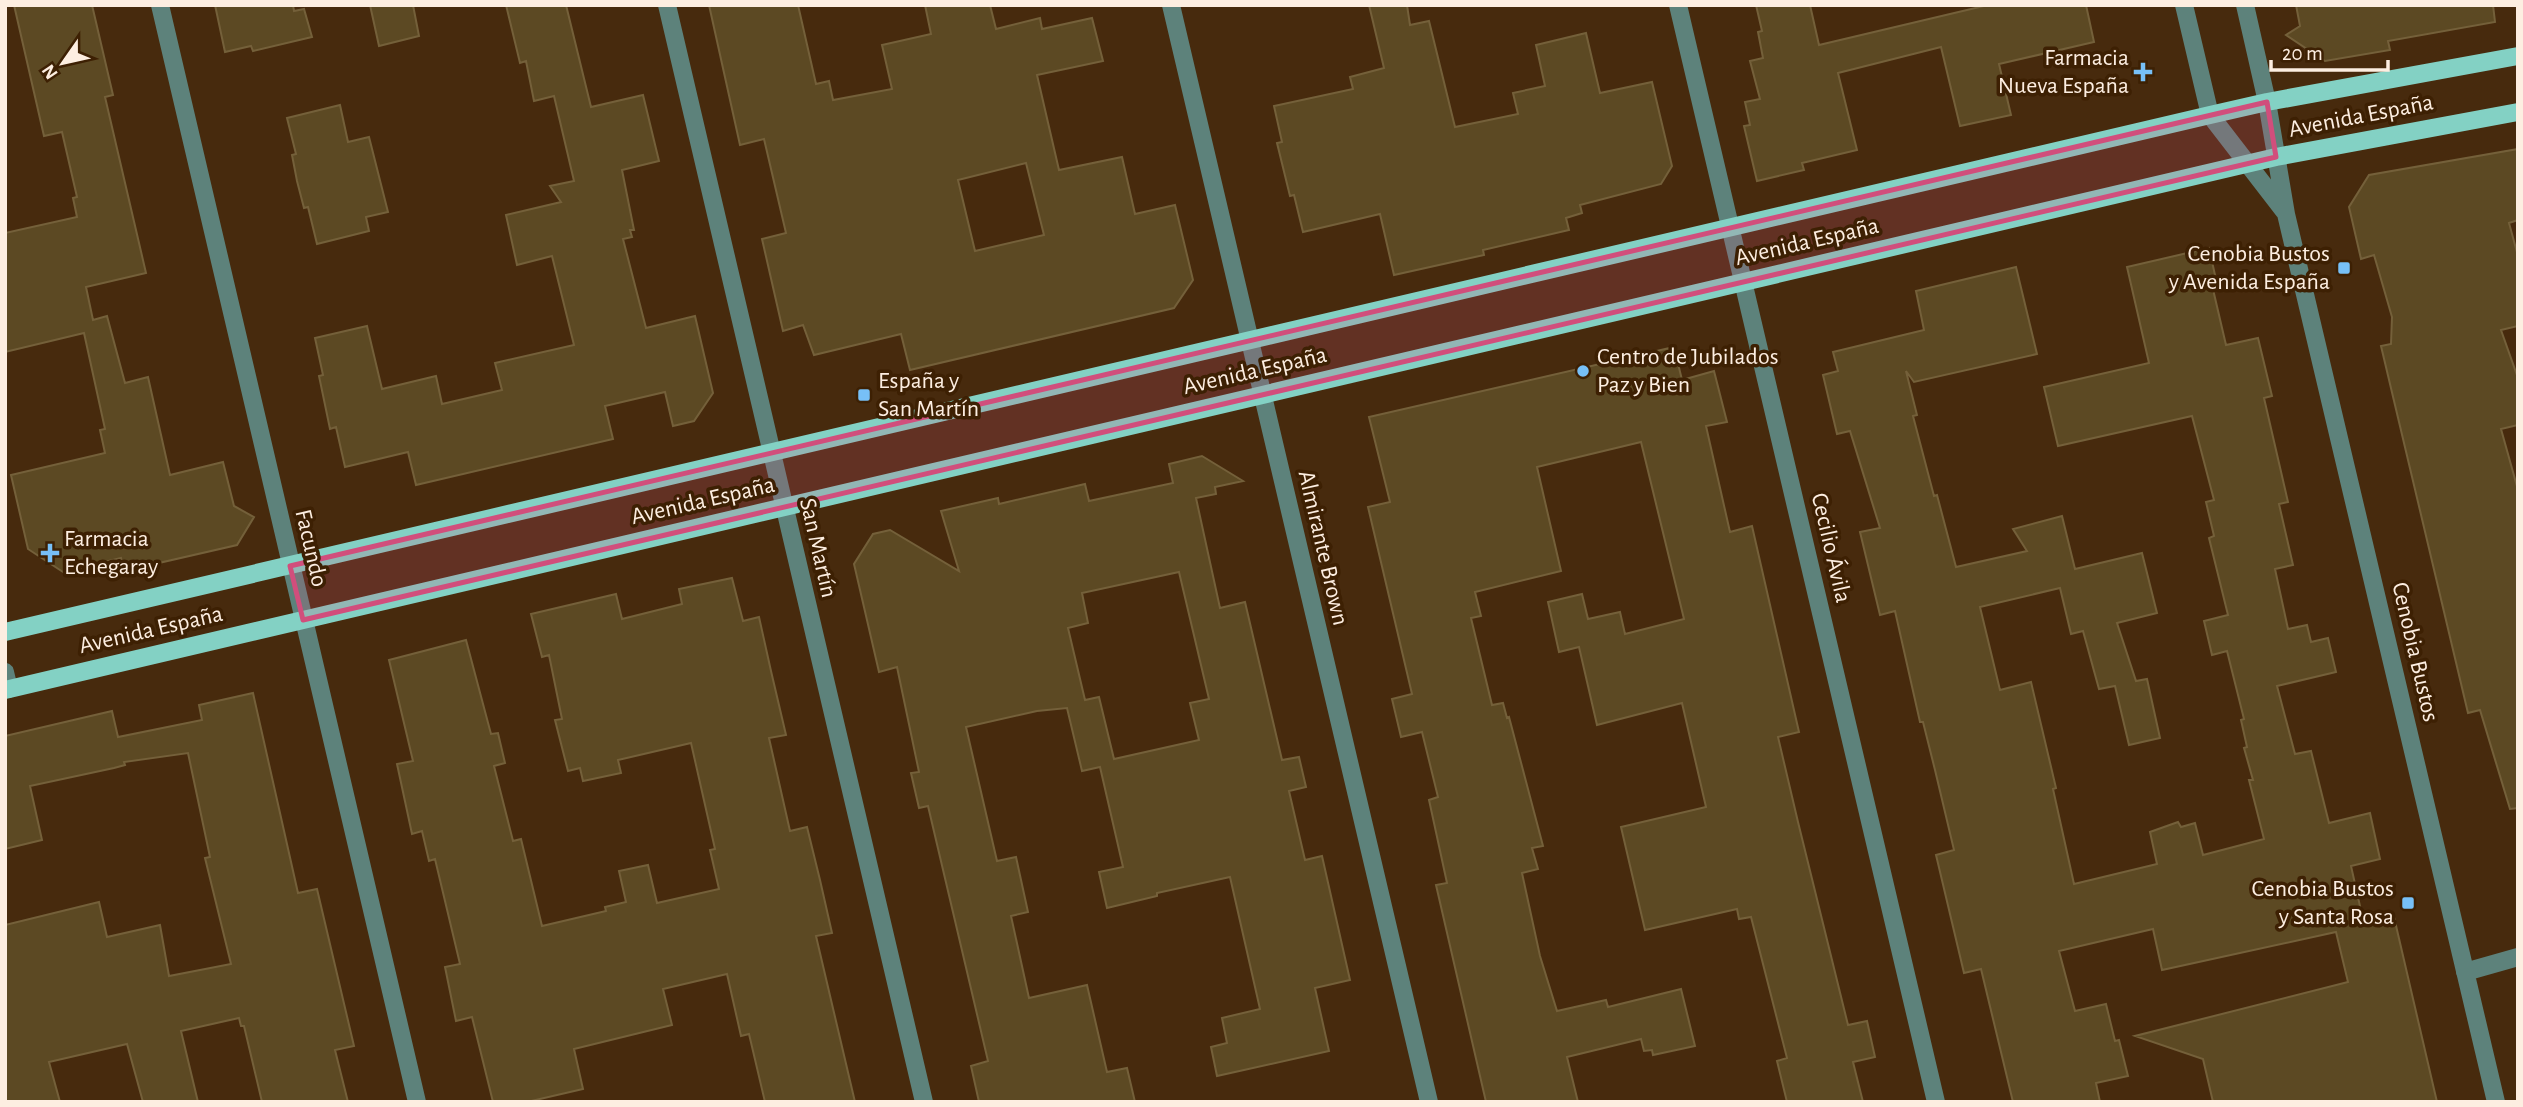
<svg xmlns="http://www.w3.org/2000/svg" width="2523" height="1107" viewBox="0 0 2523 1107" font-family="'Alegreya Sans',sans-serif">
<style>
.building{fill:#5c4923;stroke:#74603a;stroke-width:2;fill-rule:evenodd}
.lines{fill:none;stroke-linecap:round;stroke-linejoin:round}
.minor{stroke:#5d827b;stroke-width:18}
.major{stroke:#83d1c4;stroke-width:18}
.marked{fill:#d14e7c;fill-opacity:0.2;stroke:#d14e7c;stroke-width:5;stroke-linejoin:round}
.poi-dot{fill:#77c0f7;stroke:#3d2003;stroke-width:2.5}
.labels{text-anchor:middle;dominant-baseline:central;stroke-width:7;stroke-linejoin:round;paint-order:stroke}
.poi-label{font-size:24px;fill:#fdeee1;stroke:#3d2003;text-anchor:end}
.street-label{font-size:24px;fill:#fdeee1;stroke:#3d2003}
</style>
<rect width="100%" height="100%" fill="#472a0d"/>
<path class="building" d="M14 5H92L113 95 105 97 146 273 86 287 93 320 107 316 125 383 148 377 170 475 223 462 234 506 254 517 237 545 124 571 121 558 63 572 28 549 11 475 105 453 100 430 105 429 84 333 5 352V233L77 217 73 198 77 197 62 132 44 136Z
M215 5H293L294 11 304 9 312 37 253 51 251 46 225 52Z
M370 5H413L419 36 379 46Z
M506 5H566L591 107 643 95 659 161 622 170 634 230H630L632 237 623 239 646 328 695 316 713 393 694 421 673 426 665 392 605 406 613 439 416 485 408 452 345 467 336 427 330 429 319 376 323 375 315 338 367 326 382 389 436 376 442 404 502 390 495 363 574 345 552 256 517 265 506 215 561 202 550 186 574 181 554 96 534 101 526 61 520 63Z
M709 5H798L816 84 829 81 833 100 892 89 882 45 931 34 925 5H990L996 29 1040 18 1042 29 1092 18 1103 61 1037 75 1059 170 1122 157 1135 214 1175 205 1193 280 1174 308 910 370 901 334 814 355 803 325 783 331 762 239 786 233 764 139 740 145ZM1026 163 1044 235 975 251 958 180Z
M1369 5H1407L1410 25 1429 21 1455 127 1518 114 1513 93 1545 86 1536 45 1586 33 1600 93 1652 82 1672 166 1661 184 1580 205 1582 213 1566 218 1569 230 1483 250 1484 255 1394 275 1380 214 1303 232 1294 195 1290 196 1277 143 1282 142 1274 106 1353 89 1350 77 1384 68Z
M1756 5H1810L1819 45 1988 5H2086L2094 42 1999 64 2011 115 1960 126 1941 47 1838 73 1857 150 1802 163 1804 170 1757 181 1744 126 1750 125 1745 102 1760 99 1750 61 1763 58 1758 32 1762 31Z
M2296 5H2493L2495 22 2388 41 2390 50 2325 61 2286 35 2300 26Z
M340 105 348 142 369 137 388 212 366 217 369 231 317 244 308 207 304 208 297 181 292 155 296 154 287 118Z
M2518 149V220L2509 223 2518 256V326L2501 330 2518 378V425L2501 429 2518 490V808L2510 809 2480 710 2468 713 2381 346 2391 344 2392 317 2374 255 2361 259 2349 207 2369 175Z
M2209 248 2217 284 2212 285 2226 345 2258 338 2272 396 2264 398 2288 502 2279 504 2293 565 2275 569 2288 629 2307 625 2311 642 2328 638 2336 672 2277 686 2295 754 2311 751 2329 823 2370 813 2380 859 2351 866 2364 924 2394 917 2437 1102H2213L2203 1059 2135 1036 2348 982 2336 932 2162 970 2153 929 2059 951 2075 1011 2106 1004 2115 1041 2119 1040 2128 1076 2096 1083 2100 1102H2013L1981 969 1964 973 1936 855 1954 850 1935 770 1923 722H1920L1895 611 1880 615 1860 532 1880 528 1850 431 1837 434 1823 375 1838 371 1833 352 1924 330 1916 291 2016 267 2037 354 1914 382 1906 371 1917 415 1913 416 1934 496 1937 495 1956 567 2027 551 2013 529 2062 516 2075 569 2142 553 2157 613 2117 623 2136 681 2147 679 2160 738 2129 745 2115 686 2099 689 2083 631 2071 634 2060 588 1980 607 2000 690 2031 682 2056 788 2053 789 2074 884 2157 864 2150 832 2178 822 2181 827 2195 823 2203 855 2264 839 2249 780H2253L2244 748 2247 747 2241 720 2244 719 2227 651 2212 655 2204 621 2228 615 2209 538 2214 536 2206 502 2214 500 2192 416 2058 446 2044 387 2149 363 2127 267Z
M1674 347 1682 380 1714 371 1727 422 1706 426 1730 532 1752 526 1799 732 1778 737 1798 822 1848 1025 1867 1021 1875 1057 1853 1062 1863 1102H1787L1777 1061 1787 1058 1751 917 1739 919 1737 909 1645 930 1621 827 1706 807 1682 703 1597 725 1579 647 1559 652 1548 602 1582 594 1588 619 1620 612 1625 634 1684 619 1641 442 1537 467 1561 571 1475 592 1481 616 1471 618 1492 705 1503 703 1507 718 1509 717 1543 846 1532 848 1538 869 1522 873 1540 956 1557 1011 1606 1000 1608 1007 1681 989 1695 1046 1653 1055 1652 1050 1644 1051 1641 1039 1567 1057 1578 1102H1486L1436 885 1447 883 1429 800 1438 797 1422 732 1401 737 1392 699 1412 694 1368 507 1390 502 1369 417Z
M1202 456 1243 481 1215 487 1216 494 1196 498 1220 608 1245 602 1282 760 1299 757 1306 787 1289 791 1305 860 1322 856 1350 980 1315 988 1329 1051 1217 1076 1211 1047 1227 1043 1222 1018 1260 1009 1230 877 1157 893V896L1107 908 1099 872 1123 867 1100 767 1082 771 1067 708 1037 711 966 727 997 861 1016 857 1028 912 1011 916 1029 998 1087 985 1107 1072 1127 1068 1135 1102H979L971 1066 988 1061 928 806 919 808 911 773 919 772 897 667 879 672 854 564 873 534 890 530 959 571 941 511 998 498 999 504 1085 484 1089 501 1173 483 1169 464ZM1179 572 1209 699 1190 703 1199 740 1114 759 1099 697 1085 700 1068 628 1088 623 1082 593Z
M732 578 743 621 759 617 771 671 786 735 769 738 790 831 807 827 820 880 832 933 816 936 855 1102H765L749 1034 741 1036 727 974 663 989 672 1025 574 1049 583 1089 527 1102H493L472 1017 456 1021 445 967 460 964 435 859 429 861 422 831 412 834 397 764 413 761 389 660 466 640 491 734 498 733 505 763 494 766 513 841 521 839 542 926 606 911 605 907 626 902 619 871 648 865 657 903 719 889 710 850 715 849 691 743 618 760 621 773 583 781 580 768 568 771 555 720 562 719 549 655 542 657 531 614 616 594 622 619 682 604 679 589Z
M253 693 298 893 317 889 354 1046 335 1050 348 1102H262L244 1026H241L239 1018 181 1031 198 1102H143L127 1044 49 1062 60 1102H5V925L99 902 107 937 160 925 169 976 231 964 205 858 210 857 188 753 124 762 125 765 114 768 30 786 42 840 5 849V736L112 711 118 737 202 720 199 705Z"/>
<g class="lines">
<path class="minor" d="M160 5 417 1102
M667 5 924 1102
M1171 5 1429 1102
M1678 5 1936 1102
M2184 5 2210 115 2284 211
M2245 5 2267 102 2286 214 2496 1102
M5 672 9 689
M2465 972 2518 957"/>
<path class="major" d="M5 632 2210 115 2267 102 2518 56
M5 690 2276 157 2518 112"/>
</g>
<path class="marked" d="M2267 102 2276 157 303 620 290 566Z"/>
<g class="poi-dot">
<path d="M2139.5 61.5h7v7h7v7h-7v7h-7v-7h-7v-7h7z"/>
<rect x="2337" y="261" width="14" height="14" rx="3.5"/>
<circle cx="1583" cy="371" r="7"/>
<rect x="857" y="388" width="14" height="14" rx="3.5"/>
<path d="M46.5 542.5h7v7h7v7h-7v7h-7v-7h-7v-7h7z"/>
<rect x="2401" y="896" width="14" height="14" rx="3.5"/>
</g>
<g class="labels">
<g class="poi-label">
<text x="2129" y="58">Farmacia<tspan x="2129" dy="28">Nueva España</tspan></text>
<text x="2330" y="254">Cenobia Bustos<tspan x="2330" dy="28">y Avenida España</tspan></text>
<text x="1597" y="357" text-anchor="start">Centro de Jubilados<tspan x="1597" dy="28">Paz y Bien</tspan></text>
<text x="878" y="381" text-anchor="start">España y<tspan x="878" dy="28">San Martín</tspan></text>
<text x="64" y="539" text-anchor="start">Farmacia<tspan x="64" dy="28">Echegaray</tspan></text>
<text x="2394" y="889">Cenobia Bustos<tspan x="2394" dy="28">y Santa Rosa</tspan></text>
</g>
<g class="street-label">
<text transform="translate(2361 116) rotate(-11)">Avenida España</text>
<text transform="translate(1807 242) rotate(-13)">Avenida España</text>
<text transform="translate(1255 371) rotate(-13)">Avenida España</text>
<text transform="translate(703 501) rotate(-13)">Avenida España</text>
<text transform="translate(311 548) rotate(77)">Facundo</text>
<text transform="translate(818 548) rotate(77)">San Martín</text>
<text transform="translate(1323 548) rotate(77)">Almirante Brown</text>
<text transform="translate(1831 548) rotate(77)">Cecilio Ávila</text>
<text transform="translate(151 630) rotate(-13)">Avenida España</text>
<text transform="translate(2415 652) rotate(77)">Cenobia Bustos</text>
</g>
</g>
<rect width="2523" height="1107" fill="none" stroke="#fdeee1" stroke-width="14"/>
<g transform="translate(63 63) rotate(236)" stroke="#3d2003" stroke-width="5" paint-order="stroke">
<path d="M0-5L12 26L0 18L-12 26Z" fill="#fdeee1"/>
<text y="-10" font-size="19" font-weight="bold" text-anchor="middle" fill="#fdeee1">N</text>
</g>
<path d="M2271 60v10h117v-10" fill="none" stroke="#fdeee1" stroke-width="3.5"/>
<text x="2282" y="60" font-size="21" fill="#fdeee1" stroke="#3d2003" stroke-width="5" paint-order="stroke">20 m</text>
</svg>
